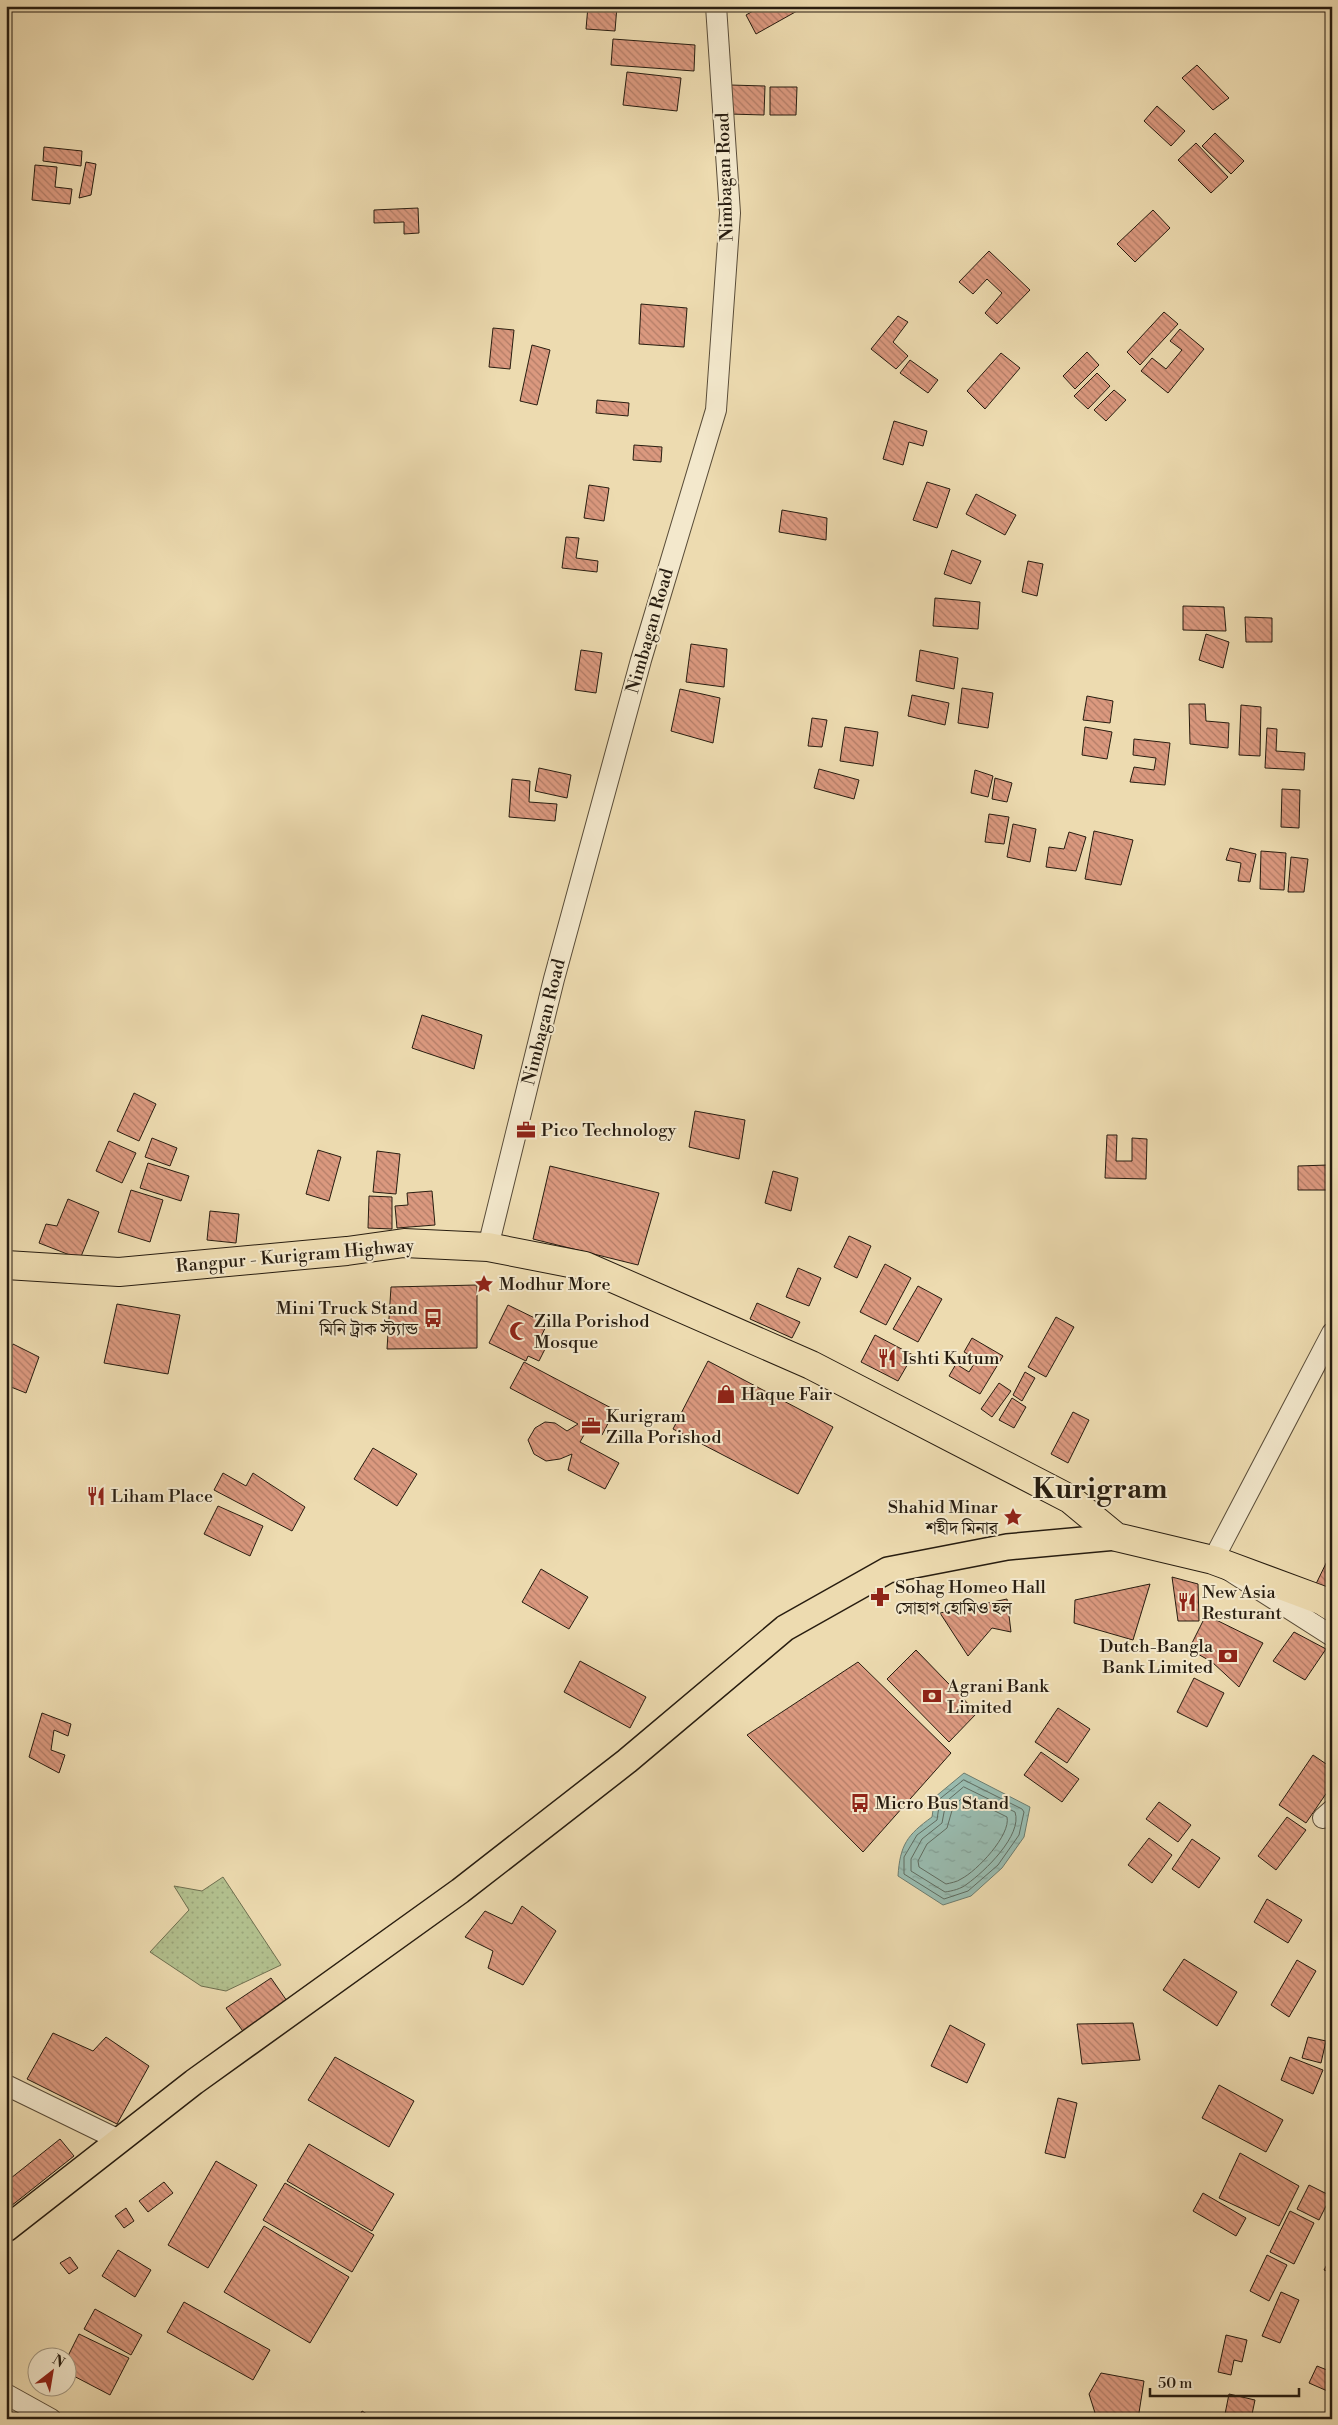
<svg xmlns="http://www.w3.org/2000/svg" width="1338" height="2425" viewBox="0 0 1338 2425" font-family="'Libre Bodoni','Noto Serif Bengali',serif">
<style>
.park{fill:url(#park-dots);stroke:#6e6f50}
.water{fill:url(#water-ripples);stroke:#6c7c6f}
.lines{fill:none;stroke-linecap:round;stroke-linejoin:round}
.shore{stroke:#606c60;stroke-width:1}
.building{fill:url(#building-back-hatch);stroke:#281d10}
.minor-casing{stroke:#594c38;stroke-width:22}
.major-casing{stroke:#281d10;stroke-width:28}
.highway-casing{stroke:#281d10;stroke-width:30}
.minor{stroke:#f3e8cc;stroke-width:20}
.major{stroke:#eddbb0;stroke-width:25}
.highway{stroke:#eddbb0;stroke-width:28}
.labels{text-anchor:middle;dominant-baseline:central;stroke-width:4;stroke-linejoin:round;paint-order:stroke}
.street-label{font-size:18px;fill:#281d10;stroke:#f3e8cc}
.poi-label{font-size:18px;fill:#281d10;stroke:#f3e8cc;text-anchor:start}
.town-label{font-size:28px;font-weight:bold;fill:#281d10;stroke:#f3e8cc}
</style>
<defs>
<pattern id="park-dots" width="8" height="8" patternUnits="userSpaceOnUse" patternTransform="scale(1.25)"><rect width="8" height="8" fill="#b3c18f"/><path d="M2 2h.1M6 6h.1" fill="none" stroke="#9aa57a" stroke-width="1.8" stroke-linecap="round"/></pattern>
<pattern id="water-ripples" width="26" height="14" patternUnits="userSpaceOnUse" patternTransform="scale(1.25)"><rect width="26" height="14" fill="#99bbaf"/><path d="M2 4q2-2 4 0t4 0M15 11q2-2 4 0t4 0" fill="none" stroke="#84a096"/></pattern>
<pattern id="building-back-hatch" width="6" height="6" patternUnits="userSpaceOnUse" patternTransform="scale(1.25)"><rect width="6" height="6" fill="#db997f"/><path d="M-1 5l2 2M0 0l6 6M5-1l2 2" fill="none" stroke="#b27c67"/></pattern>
</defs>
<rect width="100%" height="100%" fill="#eddbb0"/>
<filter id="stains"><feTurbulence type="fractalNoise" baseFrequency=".004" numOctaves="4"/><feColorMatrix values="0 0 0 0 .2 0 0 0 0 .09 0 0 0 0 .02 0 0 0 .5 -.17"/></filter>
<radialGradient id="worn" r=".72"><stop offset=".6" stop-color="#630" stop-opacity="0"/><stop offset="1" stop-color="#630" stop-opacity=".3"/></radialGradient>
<path class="park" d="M223 1877 281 1965 226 1991 201 1986 150 1952 189 1910 174 1886 202 1891Z"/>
<path class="water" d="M964 1773 1030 1807 1024 1837 1002 1868 971 1896 943 1905 898 1876C900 1845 907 1835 932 1817L935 1797Z"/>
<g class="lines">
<path class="shore" d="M964 1780 1022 1809 1024 1812 1019 1835 998 1865 968 1891 944 1899 904 1874V1857L917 1835 937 1820 940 1799Z
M964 1787 1015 1812C1023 1835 984 1872 967 1884 961 1889 952 1891 945 1892L911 1871V1859L922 1839 942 1823 946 1802Z
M965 1796 1007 1817C1011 1835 977 1871 961 1879 957 1882 950 1883 946 1884L919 1867 918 1861 927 1844 947 1828 953 1807Z"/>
</g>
<path class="building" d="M588 6H617L615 31 586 29Z
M762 6H806L756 34 746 15Z
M613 39 695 45 694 71 611 65Z
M1197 65 1229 98 1213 110 1182 78Z
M627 72 681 78 677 111 623 105Z
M730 85 765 86 764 115 729 114Z
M770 87H797L796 115H770Z
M1157 106 1185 131 1171 146 1144 121Z
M1215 133 1244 161 1231 174 1202 146Z
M1196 143 1228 177 1211 193 1178 160Z
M44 147 82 151 81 166 43 161Z
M86 162 96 164 91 195 79 198Z
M35 165 57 167 55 187 72 189 70 204 32 200Z
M418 208 419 233 404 234V222L374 223V210Z
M1153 210 1170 228 1135 262 1117 244Z
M989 251 1030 290 997 324 985 313 1002 293 987 279 973 294 959 282Z
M641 304 687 308 684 347 639 344Z
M1164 312 1178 324 1140 365 1127 352Z
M898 316 908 322 893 342 908 356 896 369 871 349Z
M493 328 514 330 510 369 489 367Z
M1180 329 1204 349 1168 393 1141 371 1152 358 1166 369 1182 350 1170 341Z
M532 345 550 350 537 405 520 401Z
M1087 352 1099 365 1075 389 1063 376Z
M1001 353 1020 368 985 409 967 391Z
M910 360 938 380 928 393 900 373Z
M1097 373 1110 386 1088 409 1074 396Z
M1114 390 1126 400 1106 421 1094 410Z
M597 400 629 403 628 416 596 413Z
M894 421 927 431 923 446 909 442 903 465 883 459Z
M634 445 662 447 661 462 633 460Z
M927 482 950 489 937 528 913 520Z
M589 485 609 488 604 521 584 518Z
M976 494 1016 515 1005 535 966 514Z
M782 510 827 518 826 540 779 532Z
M566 537 579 538 576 558 598 561 597 572 562 568Z
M952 550 981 561 971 584 944 574Z
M1028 561 1043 564 1037 596 1022 592Z
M935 598 980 602 978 629 933 626Z
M1183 606 1224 607 1226 631 1183 630Z
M1245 617 1272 618V642H1246Z
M1206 634 1229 642 1223 668 1199 660Z
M691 644 727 649 724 687 686 682Z
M581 650 602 653 596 693 575 690Z
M920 650 958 658 954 689 916 681Z
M962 688 993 693 988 728 958 723Z
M680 689 720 698 713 743 671 731Z
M912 695 949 703 945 725 908 716Z
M1087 696 1113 701 1110 723 1083 720Z
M1189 704H1205L1206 721 1229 723 1228 748 1190 744Z
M1241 705 1261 707 1260 756 1239 755Z
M812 718 827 720 822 747 808 746Z
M845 727 878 732 873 766 840 761Z
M1085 727 1112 732 1107 759 1082 755Z
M1267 728 1277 729 1276 751 1305 753 1304 770 1265 768Z
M1134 739 1170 743 1165 785 1130 782 1134 767 1154 770 1156 758 1133 755Z
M539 768 571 775 567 798 535 791Z
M819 769 859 780 854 799 814 788Z
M975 770 993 776 988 797 971 793Z
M995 778 1012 783 1007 802 992 799Z
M512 779 530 781 529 802 557 804 555 821 509 817Z
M1282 789 1300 790 1299 828 1281 827Z
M989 814 1009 817 1004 844 985 842Z
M1013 824 1036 829 1030 862 1007 857Z
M1094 831 1133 840 1121 885 1085 879Z
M1069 832 1086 837 1076 871 1046 867 1049 847 1064 849Z
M1230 848 1256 854 1250 882 1238 881 1241 863 1226 860Z
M1261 851 1286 853 1284 890 1260 889Z
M1291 857 1308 859 1304 892H1288Z
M422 1015 482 1035 474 1069 412 1048Z
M134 1093 156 1104 139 1141 117 1131Z
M695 1111 745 1120 739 1159 689 1147Z
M1107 1135H1117L1116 1161H1132V1138L1147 1139 1146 1179 1105 1178Z
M152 1138 177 1148 170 1166 145 1157Z
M109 1141 136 1153 122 1183 96 1171Z
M318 1150 341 1157 329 1201 306 1194Z
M377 1151 400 1154 396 1194 373 1192Z
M148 1163 189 1176 181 1201 140 1188Z
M1328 1165V1190H1298V1166Z
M550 1166 659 1193 638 1265 533 1239Z
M773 1171 798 1178 791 1211 765 1203Z
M131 1190 163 1200 150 1242 118 1232Z
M432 1191 435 1225 397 1228 395 1206 408 1205 407 1193Z
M369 1196 392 1197V1229L368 1228Z
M68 1199 99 1212 80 1259 39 1243 46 1224 57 1226Z
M210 1211 239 1214 236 1243 207 1240Z
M849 1236 871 1246 857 1278 834 1267Z
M885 1264 911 1278 886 1325 860 1312Z
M798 1268 821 1278 809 1306 786 1297Z
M477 1285V1348L387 1349 391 1287Z
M918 1286 942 1299 918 1342 893 1329Z
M757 1303 800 1322 792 1338 750 1319Z
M117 1304 180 1315 168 1374 104 1363Z
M508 1305 547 1324 540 1339 548 1343 539 1361 528 1356 526 1361 489 1343Z
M1056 1317 1074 1327 1046 1377 1028 1367Z
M875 1335 913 1355 898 1381 861 1362Z
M972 1338 1003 1356 980 1394 949 1376 956 1364 969 1372 977 1359 964 1352Z
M13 1344 39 1357 26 1393 6 1385V1359Z
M708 1361 833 1427 798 1494 673 1429Z
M524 1362 615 1410 602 1435 588 1428 580 1442 619 1463 605 1489 568 1470 572 1454 560 1459 546 1461 534 1454 528 1440 535 1428 545 1422 555 1423 567 1431 578 1424 510 1388Z
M1025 1372 1035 1378 1022 1401 1013 1395Z
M999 1383 1011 1391 992 1417 981 1409Z
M1012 1398 1026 1407 1014 1428 999 1420Z
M1073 1412 1089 1420 1068 1463 1051 1454Z
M373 1448 417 1474 397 1506 354 1479Z
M223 1473 246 1486 253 1473 305 1507 292 1531 214 1490Z
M218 1506 263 1526 250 1556 204 1534Z
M1332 1551V1597L1314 1588Z
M541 1569 588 1597 569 1629 522 1602Z
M1172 1577 1198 1584 1199 1621H1178Z
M1150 1584 1133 1640 1074 1623 1075 1600Z
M1007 1599 1011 1632 992 1628 968 1656 940 1613Z
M1206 1615 1263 1643 1239 1687 1212 1662 1189 1649Z
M1294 1632 1326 1649 1305 1680 1273 1661Z
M916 1650 977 1713 949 1742 887 1679Z
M580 1661 646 1697 630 1728 564 1692Z
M858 1662 951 1753 863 1852 747 1735Z
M1194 1678 1224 1693 1207 1727 1177 1712Z
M1058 1708 1090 1729 1067 1763 1035 1742Z
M42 1713 71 1724 68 1736 54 1730 51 1750 65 1755 59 1773 29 1757Z
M1041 1752 1079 1779 1062 1802 1024 1775Z
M1313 1755 1332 1768V1785L1306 1823 1279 1805Z
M1159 1802 1191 1825 1178 1842 1146 1819Z
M1287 1817 1306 1830 1276 1870 1258 1856Z
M1149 1838 1172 1855 1152 1883 1128 1865Z
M1192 1839 1220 1858 1199 1888 1172 1869Z
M1267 1899 1302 1920 1288 1943 1254 1922Z
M522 1906 556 1931 523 1985 488 1968 493 1951 465 1937 485 1911 512 1924Z
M1184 1959 1237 1992 1217 2026 1163 1990Z
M1297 1960 1316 1971 1289 2017 1271 2005Z
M271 1978 287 2001 245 2034 226 2008Z
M1133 2023 1140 2060 1082 2064 1077 2024Z
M950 2025 985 2044 967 2083 931 2066Z
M53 2033 93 2051 106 2037 149 2066 117 2124 27 2079Z
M1308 2037 1326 2041 1321 2063 1302 2058Z
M6 2049 12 2052 6 2062Z
M335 2057 414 2101 389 2147 308 2100Z
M1290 2057 1323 2070 1313 2094 1281 2080Z
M1219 2085 1283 2120 1266 2152 1202 2118Z
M1058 2098 1077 2103 1065 2158 1045 2153Z
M60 2139 74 2156 6 2210V2182Z
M309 2144 394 2194 372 2231 287 2181Z
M1240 2153 1299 2186 1279 2226 1219 2198Z
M216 2161 257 2185 208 2268 168 2245Z
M164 2182 173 2193 148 2212 139 2201Z
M285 2183 374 2235 352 2272 263 2220Z
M1309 2185 1331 2196 1319 2220 1297 2209Z
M1203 2193 1246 2218 1236 2236 1193 2211Z
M126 2208 134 2221 124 2228 115 2216Z
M1290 2211 1314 2223 1294 2264 1270 2252Z
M264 2226 349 2277 310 2343 224 2292Z
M118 2250 151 2270 135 2297 102 2276Z
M1267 2255 1287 2265 1269 2301 1250 2291Z
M1332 2255V2273L1324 2270Z
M70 2257 78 2268 69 2274 60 2263Z
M1281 2292 1299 2300 1280 2343 1262 2336Z
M184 2302 270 2350 253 2380 167 2332Z
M95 2309 142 2335 131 2355 84 2329Z
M79 2334 129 2358 110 2395 68 2373 67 2358Z
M1226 2335 1247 2340 1242 2362 1234 2360 1231 2375 1218 2372Z
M1317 2366 1332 2372V2393L1309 2383Z
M1101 2373 1144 2381 1138 2419 1096 2416 1089 2394Z
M1229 2394 1255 2400 1251 2419H1224Z
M362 2411 375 2419H358Z"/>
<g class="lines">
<g class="minor-casing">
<path id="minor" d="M488 1247 554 979 641 660 716 410 730 213 716 6
M1332 1333 1213 1560 1332 1636
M1323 1818 1332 1810
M6 2085 119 2140
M6 2394 51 2419"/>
</g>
<g class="major-casing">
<path id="major" d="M6 2229 194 2082 460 1891 627 1761 785 1628 888 1570 1007 1547 1116 1537"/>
</g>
<g class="highway-casing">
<path id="highway" d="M6 1265 119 1272 347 1251 404 1243 488 1247 585 1266 811 1365 1070 1499 1116 1537 1213 1560 1321 1600 1332 1607"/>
</g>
<use href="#minor" class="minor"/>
<use href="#major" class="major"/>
<use href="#highway" class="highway"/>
</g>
<defs>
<g id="office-bare" transform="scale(1.5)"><path d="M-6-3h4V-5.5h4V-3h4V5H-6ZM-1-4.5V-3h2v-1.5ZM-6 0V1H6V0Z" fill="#8f2418" stroke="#f3e8cc" stroke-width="2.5" paint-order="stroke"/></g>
<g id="sight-bare" transform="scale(1.5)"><path d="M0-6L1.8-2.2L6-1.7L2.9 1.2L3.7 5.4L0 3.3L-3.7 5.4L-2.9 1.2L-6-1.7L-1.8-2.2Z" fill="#8f2418" stroke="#f3e8cc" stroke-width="2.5" paint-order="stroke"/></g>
<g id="bus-bare" transform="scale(1.5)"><path d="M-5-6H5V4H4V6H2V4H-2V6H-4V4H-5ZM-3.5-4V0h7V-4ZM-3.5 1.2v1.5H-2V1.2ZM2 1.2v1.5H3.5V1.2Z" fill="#8f2418" stroke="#f3e8cc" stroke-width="2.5" paint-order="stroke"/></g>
<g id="mosque-bare" transform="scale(1.5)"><path d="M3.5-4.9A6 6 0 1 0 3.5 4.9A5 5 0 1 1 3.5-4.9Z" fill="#8f2418" stroke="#f3e8cc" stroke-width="2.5" paint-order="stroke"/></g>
<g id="restaurant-bare" transform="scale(1.5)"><path d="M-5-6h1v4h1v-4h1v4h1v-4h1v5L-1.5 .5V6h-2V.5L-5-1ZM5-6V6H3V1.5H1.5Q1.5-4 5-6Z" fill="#8f2418" stroke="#f3e8cc" stroke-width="2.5" paint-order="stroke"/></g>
<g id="shop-bare" transform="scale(1.5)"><path d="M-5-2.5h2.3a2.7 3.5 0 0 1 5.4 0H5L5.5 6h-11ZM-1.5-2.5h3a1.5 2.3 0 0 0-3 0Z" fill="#8f2418" stroke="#f3e8cc" stroke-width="2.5" paint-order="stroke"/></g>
<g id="pharmacy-bare" transform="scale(1.5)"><path d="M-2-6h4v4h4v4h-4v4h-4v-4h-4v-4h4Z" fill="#8f2418" stroke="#f3e8cc" stroke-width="2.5" paint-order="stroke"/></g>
<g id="bank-bare" transform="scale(1.5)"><path d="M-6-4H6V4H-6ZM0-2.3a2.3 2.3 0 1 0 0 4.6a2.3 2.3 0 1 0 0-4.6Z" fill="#8f2418" stroke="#f3e8cc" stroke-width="2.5" paint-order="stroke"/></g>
</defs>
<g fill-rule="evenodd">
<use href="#office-bare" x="526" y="1130"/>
<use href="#sight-bare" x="484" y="1284"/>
<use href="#bus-bare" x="433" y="1318"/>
<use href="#mosque-bare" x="519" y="1331"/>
<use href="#restaurant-bare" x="887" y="1358"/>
<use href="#shop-bare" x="726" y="1394"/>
<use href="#office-bare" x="591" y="1426"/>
<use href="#restaurant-bare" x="96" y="1496"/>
<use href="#sight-bare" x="1013" y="1517"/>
<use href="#pharmacy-bare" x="880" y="1597"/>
<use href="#restaurant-bare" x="1187" y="1602"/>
<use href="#bank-bare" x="1228" y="1656"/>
<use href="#bank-bare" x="932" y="1696"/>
<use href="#bus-bare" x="860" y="1803"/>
</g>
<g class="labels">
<g class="street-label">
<text transform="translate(725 177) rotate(-92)">Nimbagan Road</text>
<text transform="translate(650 631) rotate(-74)">Nimbagan Road</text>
<text transform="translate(544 1022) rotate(-76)">Nimbagan Road</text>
<text transform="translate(295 1256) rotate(-5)">Rangpur - Kurigram Highway</text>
</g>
<g class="poi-label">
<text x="541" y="1130">Pico Technology</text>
<text x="499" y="1284">Modhur More</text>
<text x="418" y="1308" text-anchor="end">Mini Truck Stand<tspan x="418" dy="21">মিনি ট্রাক স্ট্যান্ড</tspan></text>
<text x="534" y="1321">Zilla Porishod<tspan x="534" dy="21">Mosque</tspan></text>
<text x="902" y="1358">Ishti Kutum</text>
<text x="741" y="1394">Haque Fair</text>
<text x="606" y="1416">Kurigram<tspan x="606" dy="21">Zilla Porishod</tspan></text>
<text x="111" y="1496">Liham Place</text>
<text x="998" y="1507" text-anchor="end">Shahid Minar<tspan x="998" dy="21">শহীদ মিনার</tspan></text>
<text x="895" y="1587">Sohag Homeo Hall<tspan x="895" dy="21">সোহাগ হোমিও হল</tspan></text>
<text x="1202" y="1592">New Asia<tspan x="1202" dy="21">Resturant</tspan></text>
<text x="1213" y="1646" text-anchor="end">Dutch-Bangla<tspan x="1213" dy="21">Bank Limited</tspan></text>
<text x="947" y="1686">Agrani Bank<tspan x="947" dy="21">Limited</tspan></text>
<text x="875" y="1803">Micro Bus Stand</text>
</g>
<g class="town-label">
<text x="1100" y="1489">Kurigram</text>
</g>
</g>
<rect width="1338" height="2425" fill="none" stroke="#eddbb0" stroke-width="25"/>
<rect x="8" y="8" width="1323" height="2410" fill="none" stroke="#281d10" stroke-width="2.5"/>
<rect x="12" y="12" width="1313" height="2400" fill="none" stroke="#281d10"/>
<g transform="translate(52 2372) rotate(31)"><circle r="24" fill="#f3e8cc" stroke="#a29781"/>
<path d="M0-4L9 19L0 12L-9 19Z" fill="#8f2418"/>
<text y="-8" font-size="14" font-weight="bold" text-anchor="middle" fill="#281d10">N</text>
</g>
<path d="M1150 2388v8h149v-8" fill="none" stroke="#281d10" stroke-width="2.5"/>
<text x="1158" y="2388" font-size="15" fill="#281d10" stroke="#f3e8cc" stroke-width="4" paint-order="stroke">50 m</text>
<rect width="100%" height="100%" filter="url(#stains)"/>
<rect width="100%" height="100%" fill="url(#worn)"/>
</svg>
